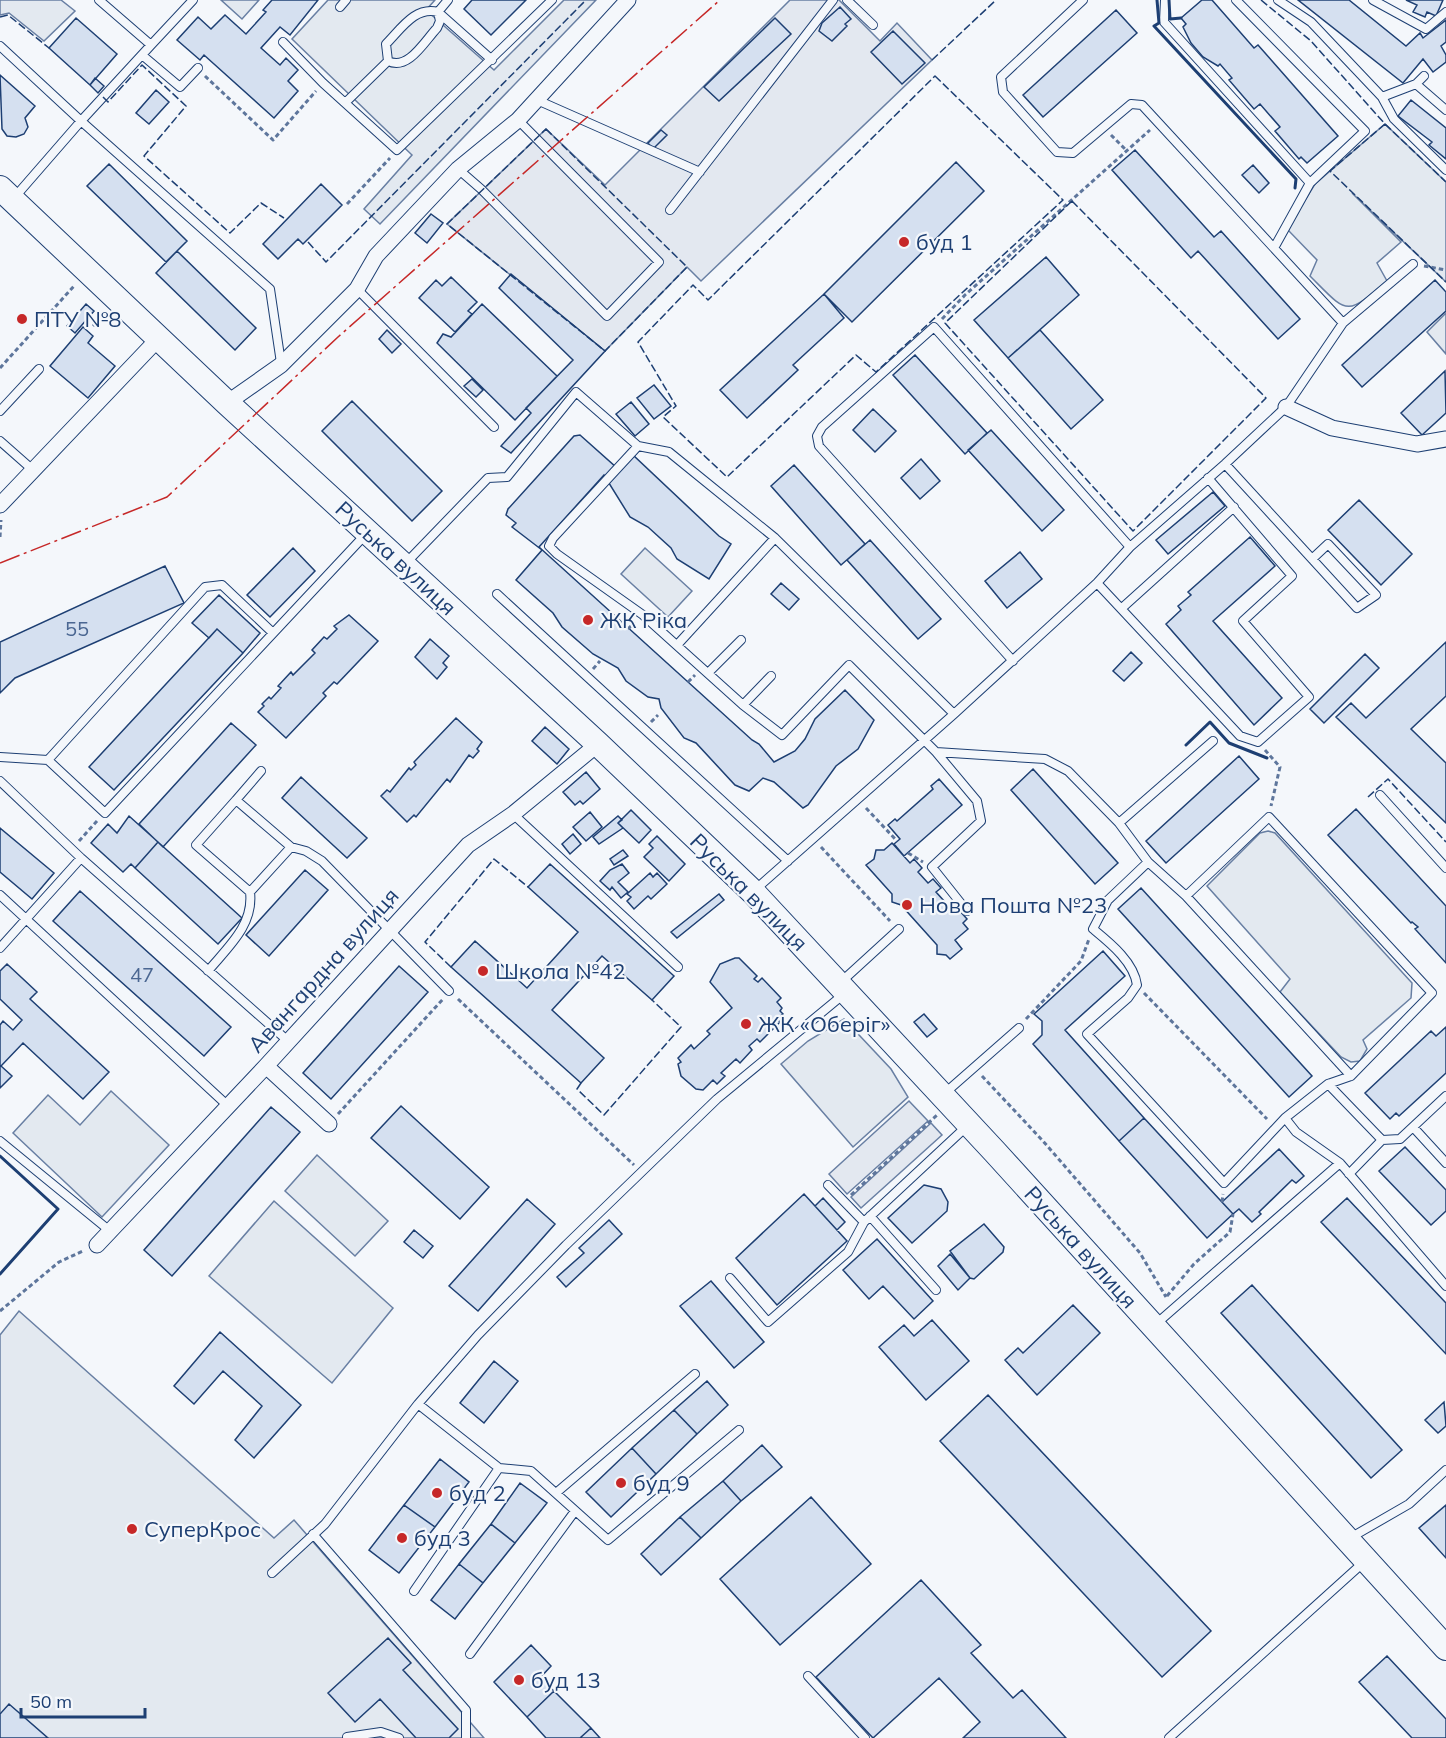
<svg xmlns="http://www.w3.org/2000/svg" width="1446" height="1738" viewBox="0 0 1446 1738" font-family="Mulish,sans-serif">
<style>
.green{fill:#e3e9f0;stroke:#687fa3;stroke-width:1.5}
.parking{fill:#e3e8f0;stroke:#687fa3;stroke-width:1.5}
.building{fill:#d5e0f0;stroke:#1d3f73;stroke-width:1.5}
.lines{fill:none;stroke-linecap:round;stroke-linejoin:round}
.lane-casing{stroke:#1d3f73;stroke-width:10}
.street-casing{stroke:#1d3f73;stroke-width:17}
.primary-casing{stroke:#1d3f73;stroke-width:26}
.path{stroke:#5e769c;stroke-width:3;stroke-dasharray:4.5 3;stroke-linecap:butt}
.lane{stroke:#f4f7fb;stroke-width:8}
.street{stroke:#f4f7fb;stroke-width:15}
.primary{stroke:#f4f7fb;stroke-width:24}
.fence{stroke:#1d3f73;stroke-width:1.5;stroke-dasharray:8 3;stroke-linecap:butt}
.wall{stroke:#1d3f73;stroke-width:3}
.power{stroke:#c62828;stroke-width:1.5;stroke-dasharray:21 4.5 3 4.5;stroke-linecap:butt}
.poi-dot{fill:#c62828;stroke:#f4f7fb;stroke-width:2}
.labels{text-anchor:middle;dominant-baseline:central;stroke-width:4.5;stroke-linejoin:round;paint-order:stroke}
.number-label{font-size:20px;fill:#4b6792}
.poi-label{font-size:22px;fill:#1d3f73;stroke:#f4f7fb;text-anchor:start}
.street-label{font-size:22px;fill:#1d3f73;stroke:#f4f7fb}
</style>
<rect width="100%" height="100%" fill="#f4f7fb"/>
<path class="green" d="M0 0H61L75 11 44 41 9 13 0 15Z
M221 0H259L242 19Z
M328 0H435L426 10 494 70 564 0H596L380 224 364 209 412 155 292 39Z
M1385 124 1446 182V282L1352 193 1401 242 1377 263 1387 281C1345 317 1348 314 1310 276L1317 260 1287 229 1315 184Z
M1446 313V354L1427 332Z
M645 548 692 591 668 617 621 574Z
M1268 831 1275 833 1412 983 1411 998 1363 1040 1367 1049 1360 1061 1351 1062 1341 1057 1280 992 1290 979 1207 886 1260 833Z
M844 1019 891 1069 908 1097 853 1147 781 1064 808 1041Z
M111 1091 169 1145 102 1217 13 1133 48 1095 80 1125Z
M317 1155 388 1221 355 1256 285 1191Z
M274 1201 393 1308 332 1383 209 1276Z
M19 1311 274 1538 294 1520 484 1738H0V1335Z"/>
<path class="parking" d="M790 0H839L880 41 897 23 932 60 701 281 687 267 605 351 447 224 546 129 605 185Z
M909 1101 928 1121 847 1194 829 1174Z
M931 1123 942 1135 861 1208 851 1197Z"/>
<path class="building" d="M272 0H318L290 35 280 27 261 48 280 65 286 58 298 70 288 81 298 91 274 118 204 55 200 60 177 40 198 17 211 29 225 15 246 34 266 12 263 10Z
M472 0H526L491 35 464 9Z
M1202 0H1212L1254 48 1258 45 1338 136 1307 163 1301 157 1299 159 1275 131 1280 127 1260 104 1254 109 1229 80 1232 78 1220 64 1218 66 1203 57 1191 43 1183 27 1186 24 1181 18Z
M1298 0H1349L1406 46 1420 33 1423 38 1446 20V42L1441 46 1446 55V62L1433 72 1423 59 1403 83Z
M1406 0H1443L1436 16 1427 12 1425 17 1413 12 1417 5Z
M840 7 851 19 845 24 847 26 832 41 819 31 822 23Z
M1116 10 1137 33 1043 117 1023 95Z
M76 18 117 54 90 85 49 48Z
M775 18 791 34 719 101 704 87Z
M893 31 925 63 902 84 871 52Z
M0 75 35 106 25 118 28 127 24 134 16 137 7 136 2 129Z
M95 78 104 86 98 93 90 85Z
M156 90 169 102 149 124 136 113Z
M1411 100 1446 128V159L1429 145 1432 142 1398 116Z
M661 130 667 135 653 149 648 143Z
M1135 150 1214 237 1221 231 1300 319 1278 339 1198 251 1191 258 1112 170Z
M956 162 984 191 852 322 824 294Z
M109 164 187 241 166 262 87 186Z
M1253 165 1269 183 1259 193 1242 175Z
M321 184 342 205 303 244 298 239 278 259 263 244Z
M431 214 443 223 427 243 415 233Z
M177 251 256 328 235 350 156 273Z
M1046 257 1079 295 1008 358 974 320Z
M511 274 605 351 511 453 501 446 531 413 526 408 573 360 499 288Z
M451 277 477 302 468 311 472 314 455 332 419 298 436 280 442 286Z
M1435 280 1446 292V311L1362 387 1342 365Z
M824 294 844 318 793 365 798 370 747 418 720 390Z
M86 304 94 311 75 333 67 326Z
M482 304 557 376 515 420 437 343 443 334 451 337Z
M83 327 93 336 88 343 115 366 88 398 50 366Z
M387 330 401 344 392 353 379 339Z
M1040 330 1103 400 1071 429 1008 358Z
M915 355 987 433 965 454 893 375Z
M1445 371 1446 413 1422 435 1401 413Z
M472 379 483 390 476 397 464 386Z
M654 385 671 406 654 419 637 398Z
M352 401 442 491 412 521 322 431Z
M631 402 649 424 635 436 616 414Z
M873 409 896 431 875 452 853 430Z
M991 430 1064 510 1042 531 968 450Z
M580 435 616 467 634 456 719 536 731 544 709 579 677 559 671 548 648 527 630 517 604 475 539 547 752 740 759 744 774 762 795 751 805 739 815 719 845 690 874 720 858 749 836 766 808 805 803 808 774 782 763 778 749 791 735 785 696 743 684 738 661 708 659 699 648 697 626 681 618 668 593 654 562 627 553 613 516 580 542 550 512 527 516 523 506 515 508 509 574 436Z
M921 459 940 481 920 499 901 478Z
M794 465 865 544 841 565 771 486Z
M1213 492 1225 506 1168 554 1156 540Z
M1359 500 1412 554 1381 585 1328 530Z
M1250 537 1275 566 1213 621 1282 698 1254 725 1166 624 1181 610 1178 606 1191 595 1188 592Z
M870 540 941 619 918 639 847 560Z
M293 548 315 571 270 617 247 595Z
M1020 552 1042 579 1007 608 985 581Z
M165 566 184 603 15 678 0 693V642Z
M781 583 799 599 789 610 771 594Z
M219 595 260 633 243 653 217 629 209 638 192 623Z
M349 615 378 641 337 684 334 682 323 693 326 696 286 738 258 712 264 706 262 704 269 697 271 699 281 688 278 686 291 672 293 675 315 653 312 650 324 637 327 639 337 629 334 626Z
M217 629 243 653 114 790 89 767Z
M430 639 449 656 443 663 447 667 437 679 415 657Z
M1446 642V696L1411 729 1446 763V823L1336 717 1351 703 1366 718Z
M1131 652 1142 663 1124 681 1113 671Z
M1365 654 1379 668 1324 723 1310 709Z
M456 718 482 742 477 749 479 751 473 758 469 755 450 782 447 779 416 817 414 815 407 822 381 796 387 790 390 792 409 768 411 770 416 765 414 762Z
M231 723 256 745 163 847 139 824Z
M545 727 569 749 557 764 532 741Z
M1239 756 1259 779 1166 863 1146 841Z
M1033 769 1118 863 1095 884 1011 790Z
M586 772 600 789 583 804 580 801 575 805 563 792Z
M301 777 367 838 347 858 282 798Z
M939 779 962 805 904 856 894 844 900 839 888 825 895 819 897 821 933 789 931 786Z
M1356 809 1446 906V963L1415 929 1418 927 1412 922 1411 923 1328 835Z
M631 810 651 830 639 843 618 823Z
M590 812 602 827 586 841 573 827Z
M129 816 158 842 135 868 131 864 123 872 91 843 108 824 117 833Z
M618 816 622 820 618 823 623 828 599 844 593 837Z
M0 828 54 873 32 899 0 872Z
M573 834 581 844 570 854 562 844Z
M657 836 685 864 669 881 644 857 653 848 649 844Z
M158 842 242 918 218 944 135 868Z
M892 843 910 863 914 859 922 868 918 872 928 883 933 879 941 888 936 892 955 913 959 910 967 919 963 923 968 929 955 940 962 949 950 959 946 955 937 954V945L901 905 892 902V894L866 865 874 859 876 850H884Z
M623 850 628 856 614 865 610 859Z
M550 864 674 976 652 1000 602 956 552 1010 604 1058 581 1083 451 967 475 941 527 988 578 932 528 887Z
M622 864 629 873 618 882 628 892 621 898 612 887 610 890 600 881 610 870Z
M305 870 328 890 269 956 246 935Z
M650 873 653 877 657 873 667 884 651 899 648 896 634 909 627 901 631 897 627 894Z
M1141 888 1312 1076 1289 1097 1118 909Z
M80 891 231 1027 204 1056 53 921Z
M719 894 724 900 677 938 671 932Z
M1103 951 1125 976 1065 1030 1144 1118 1119 1141 1033 1044 1042 1035V1021L1034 1014Z
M735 958H739L757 976 754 979 758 982 762 978 781 998 777 1002 782 1008 780 1011 783 1014 777 1019 780 1022 760 1042 757 1039 749 1046 752 1050 740 1063 736 1059 721 1073 725 1076 717 1084 713 1080 703 1090 696 1089 681 1076 678 1064 681 1062 678 1058 691 1045 694 1049 710 1034 707 1031 732 1008 710 982 720 964Z
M7 964 37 992 30 999 109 1072 83 1099 23 1043 1 1066 12 1076 0 1088V1025L3 1021 13 1030 22 1020 0 999V971Z
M399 966 428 992 331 1099 303 1073Z
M924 1014 937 1029 927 1037 914 1022Z
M1446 1027V1073L1399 1116 1396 1113 1390 1119 1365 1093 1431 1031 1436 1036Z
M401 1106 489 1187 460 1219 371 1138Z
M271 1107 300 1132 172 1276 144 1250Z
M1144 1118 1233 1214 1207 1238 1119 1141Z
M1405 1147 1446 1190V1211L1431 1225 1379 1171Z
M1279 1149 1304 1176 1296 1183 1292 1180 1259 1212 1261 1214 1252 1222 1239 1209 1233 1214 1222 1202Z
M924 1185 941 1189 948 1202 947 1211 912 1243 888 1218Z
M804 1194 847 1241 777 1305 736 1258Z
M823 1198 845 1222 837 1230 815 1206Z
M1347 1198 1446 1303V1354L1321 1222Z
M527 1199 555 1224 478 1311 449 1286Z
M609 1220 622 1234 566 1287 557 1277 584 1253 579 1248Z
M984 1224 1004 1247 1003 1252 974 1279 970 1278 950 1251Z
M414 1230 433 1246 423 1258 404 1242Z
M877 1239 933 1301 914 1319 883 1286 869 1299 843 1270Z
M950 1254 970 1278 958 1290 938 1266Z
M711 1281 764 1342 734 1368 680 1306Z
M1252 1285 1402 1450 1371 1478 1221 1313Z
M1073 1305 1100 1333 1037 1395 1005 1360 1018 1348 1023 1353Z
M932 1320 969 1361 926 1400 879 1347 904 1325 914 1336Z
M220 1332 301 1405 254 1458 235 1440 262 1406 223 1371 194 1404 174 1386Z
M494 1361 518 1381 484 1423 460 1403Z
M707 1381 728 1405 697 1434 674 1410Z
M988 1395 1211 1631 1162 1677 940 1441Z
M1444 1402 1446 1426 1438 1433 1425 1420Z
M674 1410 697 1434 656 1474 632 1448Z
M762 1445 782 1467 741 1501 723 1481Z
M632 1448 656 1474 611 1517 586 1492Z
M440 1459 469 1482 435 1527 404 1505Z
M723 1481 741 1501 701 1538 680 1517Z
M520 1483 547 1503 515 1543 491 1524Z
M811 1497 871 1564 780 1645 720 1579Z
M404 1505 435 1527 399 1573 369 1550Z
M1446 1505V1558L1419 1528Z
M680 1517 701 1538 661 1575 641 1554Z
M491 1524 515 1543 483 1583 459 1564Z
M459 1564 483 1583 455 1619 431 1600Z
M921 1580 981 1645 971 1653 1013 1698 1022 1690 1066 1738H963L980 1722 939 1678 873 1738 816 1677Z
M388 1638 411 1663 403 1670 458 1729 449 1738H416L380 1699 355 1722 328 1693Z
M531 1645 551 1666 540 1678 554 1691 527 1717 494 1682Z
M1387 1656 1446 1719V1738H1412L1359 1682Z
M554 1691 591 1728 580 1738H546L527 1717Z
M9 1704 48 1738H0V1714Z
M591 1728 600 1738H580Z"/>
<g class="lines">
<g class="lane-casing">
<path id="lane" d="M99 0 151 45 81 121 270 289 281 363
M448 0 438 12 492 60
M847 0 873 25
M1083 0 1001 77 1003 92 1057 152 1073 153 1131 104 1142 105 1343 323
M1165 0 1164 22 1310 183 1365 131 1236 0
M1278 0 1311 22 1382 97 1394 119 1446 170
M1373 0 1426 29 1446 12
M340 7 346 0
M283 42 323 83 397 150 552 0
M151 45 193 0
M0 46 81 121 14 198
M142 55 180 87 198 68
M1416 84 1446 110
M1382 97 1416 84 1424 76
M537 100 700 172
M345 103 388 61 386 44C401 29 415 6 438 12L440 21 437 28C424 42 408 71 388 61
M458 169 481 189 607 316 659 262 518 120
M670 210 833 0
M1274 248 1310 183
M357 289 494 427
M0 411 39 369
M0 441 34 471
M638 446 669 452 775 538 954 714
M1225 464 1357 608 1376 595 1328 544 1312 559
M405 564 488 478 507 477 576 392 638 446 553 538 549 546 557 554 643 615 743 705 782 735 849 665 936 752 1045 759 1068 771 1119 823 1148 862 1186 896 1351 1076
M1097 583 1240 736 1258 742 1309 697 1243 621 1292 576 1208 478
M497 594 788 861
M1122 608 1234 507
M678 644 775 538
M1013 661 819 446 817 436 822 427 934 327 1130 547
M708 673 741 640
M743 705 771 676
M936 752 977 801 981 821 932 867 967 911
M0 757 48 760 105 813 365 535
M48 760 205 587 222 585 273 633
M0 781 81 858 288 1041
M1380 795 1446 868
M236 800 261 771
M513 814 678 967
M1119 823 1213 741
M291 847 250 892 196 845 236 800 291 847 306 851 322 861 449 991
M1148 862 1108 900 1093 929C1110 943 1134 962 1137 985L1128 998 1087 1034 1224 1183 1285 1118 1328 1084 1351 1076 1432 993 1269 817 1186 896
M756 889 954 714 1097 583 1130 547 1225 464 1286 407 1343 323 1413 264
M0 895 227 1105
M0 948 81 858
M208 971C228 947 254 925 250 892
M841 982 899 929
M1328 1084 1382 1140 1400 1139 1446 1096
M945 1093 1019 1028
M1285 1118 1296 1132 1340 1163 1446 1286
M1413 1127 1446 1163
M0 1141 110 1231
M1349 1174 1382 1140
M828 1185 864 1222
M870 1216 936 1290
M730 1278 768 1322 848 1252 864 1222 966 1127
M1156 1324 1340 1163
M418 1404 499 1468 531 1471 608 1540 739 1430
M556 1493 695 1374
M313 1534 466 1710V1738
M1350 1538 1409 1504 1446 1470
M272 1573 325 1524 418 1404 478 1335 566 1245 717 1099 844 994
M414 1591 499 1468
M470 1654 575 1511
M808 1676 865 1738
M347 1737 381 1732 399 1738
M1169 1738 1364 1562"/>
</g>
<g class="street-casing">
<path id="street" d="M227 403 281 365 357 289 376 256 458 169 518 120 628 0
M1286 407 1332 428 1417 444 1446 439
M0 505 159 338
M266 1066 329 1124
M97 1245 266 1066 468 845 513 814 598 744"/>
</g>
<g class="primary-casing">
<path id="primary" d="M0 188 227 403 598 744 753 892 995 1152 1446 1648"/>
</g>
<path class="path" d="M205 76 273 140 316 91
M1111 135 1127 151
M347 204 390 158
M1424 266 1446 270
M942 319 965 295 1150 130
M93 326 105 314
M0 368 74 286
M0 537 1 520
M628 629 635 622
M593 669 600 661
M688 682 695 675
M651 722 658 715
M1265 750 1280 767 1271 806
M866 808 897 841
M79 841 97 821
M821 847 890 921
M908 853 923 862
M1144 993 1267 1119
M458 999 634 1165
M1026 1019 1081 961 1089 939
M982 1076 1043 1141 1140 1253 1166 1297
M338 1114 443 999
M851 1195 937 1115
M1222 1202 1223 1194
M1167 1296 1194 1264 1230 1232 1233 1214
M0 1311 59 1262 83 1251"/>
<use href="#lane" class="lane"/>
<use href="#street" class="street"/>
<use href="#primary" class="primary"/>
<path class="fence" d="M1261 0 1311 41 1385 124 1446 182
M0 17 8 15 49 48
M932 60 996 0
M935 76 1063 200 876 372 856 355 727 477 663 417 676 406 638 342 693 285 708 300Z
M103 97 108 102 142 65 186 106 144 156 230 233 261 203 284 218
M1385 124 1330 171 1446 282
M546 129 687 267 605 351 447 224Z
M1072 201 1266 398 1133 531 945 323Z
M308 242 326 262 586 0
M1368 797 1388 779 1446 842
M451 967 425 942 494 859 528 887
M581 1083 577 1089 604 1115 681 1027 652 1000"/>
<path class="wall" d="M1157 0 1159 23 1154 26 1296 179 1295 188
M1169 0 1170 19 1181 18
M1186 745 1210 722 1229 743 1267 758
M0 1156 58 1209 0 1274"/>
<path class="power" d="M0 563 167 497 338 337 720 0"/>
</g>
<g class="poi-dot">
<circle cx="904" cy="242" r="6"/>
<circle cx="22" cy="319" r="6"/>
<circle cx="588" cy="620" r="6"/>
<circle cx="907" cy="905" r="6"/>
<circle cx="483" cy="971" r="6"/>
<circle cx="746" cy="1024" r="6"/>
<circle cx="621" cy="1483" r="6"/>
<circle cx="437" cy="1493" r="6"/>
<circle cx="132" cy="1529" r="6"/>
<circle cx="402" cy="1538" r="6"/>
<circle cx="519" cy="1680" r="6"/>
</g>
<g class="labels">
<g class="number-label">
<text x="77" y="628">55</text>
<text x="142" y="974">47</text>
</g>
<g class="poi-label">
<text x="916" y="242">буд 1</text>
<text x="34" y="319">ПТУ №8</text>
<text x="600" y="620">ЖК Ріка</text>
<text x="919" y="905">Нова Пошта №23</text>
<text x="495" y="971">Школа №42</text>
<text x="758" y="1024">ЖК «Оберіг»</text>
<text x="633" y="1483">буд 9</text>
<text x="449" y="1493">буд 2</text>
<text x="144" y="1529">СуперКрос</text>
<text x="414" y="1538">буд 3</text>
<text x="531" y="1680">буд 13</text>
</g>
<g class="street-label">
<text transform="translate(396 558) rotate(43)">Руська вулиця</text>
<text transform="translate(749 892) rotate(45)">Руська вулиця</text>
<text transform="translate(323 970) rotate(-48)">Авангардна вулиця</text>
<text transform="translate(1081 1247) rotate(48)">Руська вулиця</text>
</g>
</g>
<path d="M21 1708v9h124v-9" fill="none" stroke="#1d3f73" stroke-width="3"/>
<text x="30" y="1708" font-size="18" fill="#1d3f73" stroke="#f4f7fb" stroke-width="4.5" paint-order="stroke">50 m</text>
</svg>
